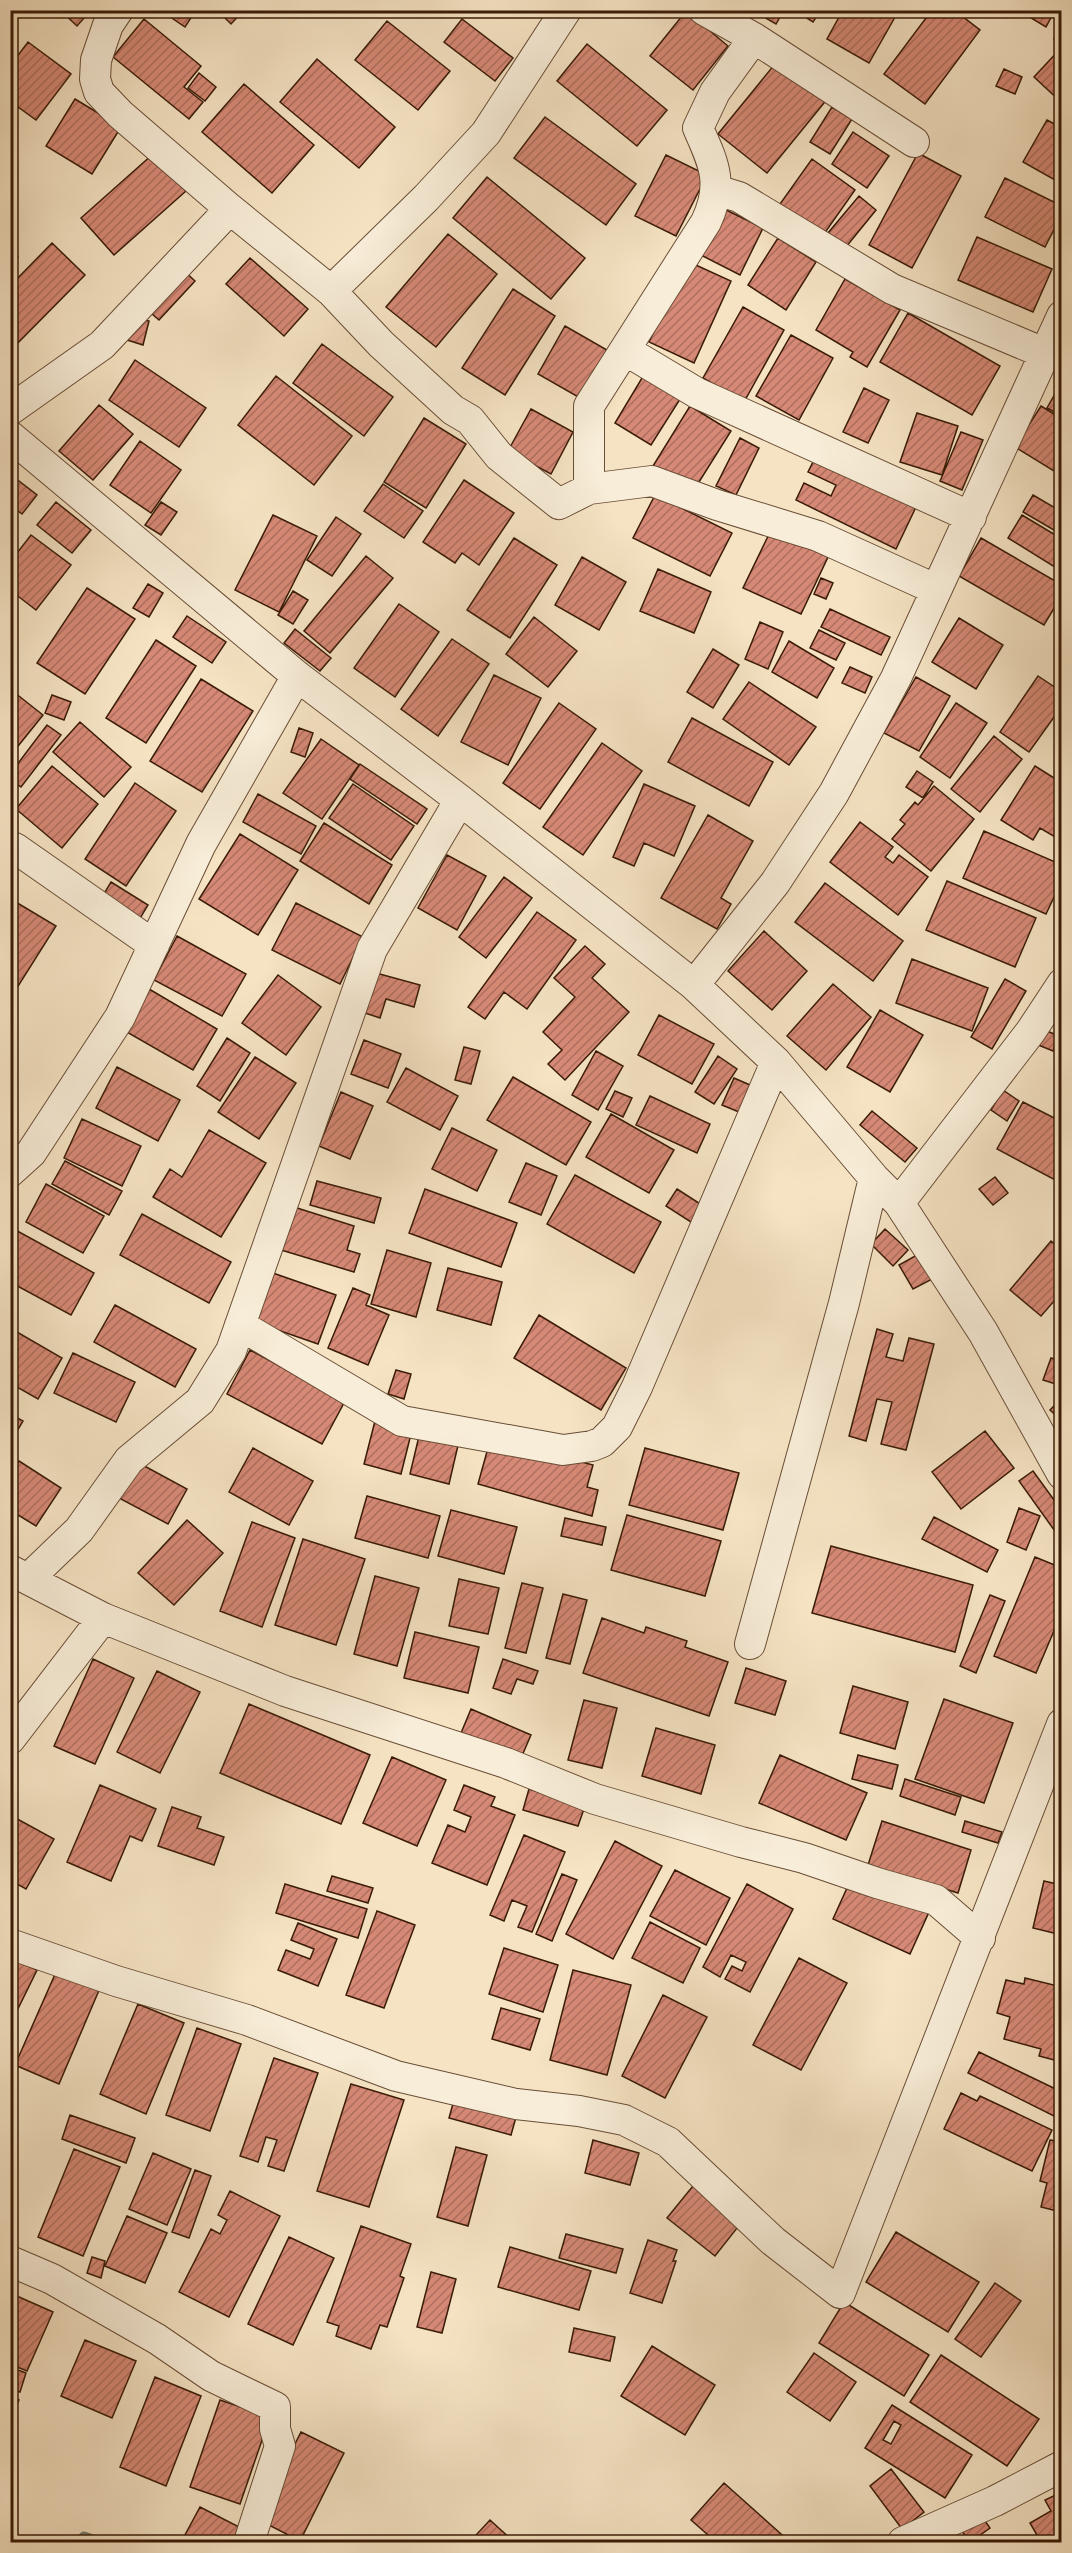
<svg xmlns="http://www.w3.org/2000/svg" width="1072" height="2553" viewBox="0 0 1072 2553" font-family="'IM FELL Double Pica',serif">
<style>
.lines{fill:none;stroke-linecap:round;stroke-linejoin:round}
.stream{stroke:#757d6b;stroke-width:9}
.building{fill:url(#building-hatch);stroke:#3a1b07;stroke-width:1.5;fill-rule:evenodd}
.street-casing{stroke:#694d36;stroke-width:32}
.street{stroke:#f8edd8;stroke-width:30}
</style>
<defs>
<pattern id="building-hatch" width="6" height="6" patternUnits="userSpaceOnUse" patternTransform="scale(1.5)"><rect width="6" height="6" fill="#d68976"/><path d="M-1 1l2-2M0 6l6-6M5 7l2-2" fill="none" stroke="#af6f5f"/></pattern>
</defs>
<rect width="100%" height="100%" fill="#f5e3c3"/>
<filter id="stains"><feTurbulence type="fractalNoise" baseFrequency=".00333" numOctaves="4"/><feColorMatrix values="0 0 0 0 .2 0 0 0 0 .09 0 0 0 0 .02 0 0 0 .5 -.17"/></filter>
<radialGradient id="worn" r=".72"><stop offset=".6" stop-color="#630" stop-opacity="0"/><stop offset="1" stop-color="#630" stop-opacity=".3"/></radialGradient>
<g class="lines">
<path class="stream" d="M77 2542 84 2536 102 2542"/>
</g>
<path class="building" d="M60 10H91L77 26Z
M160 10H196L185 27Z
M217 10H244L231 24Z
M752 10H784L776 24Z
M794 10H821L813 22Z
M843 10H899L869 63 827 39Z
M932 10H954L980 30 925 104 884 74Z
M1018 10H1055L1046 27Z
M686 11 728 46 693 90 650 56Z
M1062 18V42L1054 39Z
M144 19 201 66 184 87 203 102 189 119 113 57Z
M462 19 513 58 495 81 444 42Z
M387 21 450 71 418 110 355 60Z
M28 42 71 74 36 120 10 101V66Z
M587 44 667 110 637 146 557 81Z
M1061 48H1062V103L1034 77Z
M317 59 395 127 359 168 280 102Z
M779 59 828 98 767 173 718 134Z
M1004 69 1022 77 1015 94 996 86Z
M199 73 216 87 205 101 188 88Z
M244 84 314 145 272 193 202 132Z
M75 99 121 127 92 174 46 146Z
M832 107 852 119 830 154 810 142Z
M545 117 636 184 606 225 514 158Z
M1047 120 1062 128V184L1023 162Z
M853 132 889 156 867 188 832 164Z
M918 153 961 176 912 268 869 245Z
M153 154 186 191 114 255 81 218Z
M666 155 707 175 676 236 635 216Z
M812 159 855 190 824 234 780 204Z
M487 177 585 258 551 299 453 218Z
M1005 178 1062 206V214L1045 247 985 217Z
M859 196 876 210 846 247 828 233Z
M718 206 763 228 740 275 695 252Z
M448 234 497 274 436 347 386 307Z
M977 237 1052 269 1033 312 958 280Z
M778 238 816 262 786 310 748 285Z
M52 243 85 275 10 351V286Z
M10 248 18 257 10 264Z
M250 258 308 309 284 336 226 284Z
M687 261 731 281 694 363 649 342Z
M181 268 195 281 159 320 145 308Z
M845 279 900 310 867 367 850 357 853 352 816 330Z
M513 289 555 316 505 395 462 368Z
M743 307 784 330 744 402 703 378Z
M908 313 1000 366 972 415 880 362Z
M133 317 149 321 143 345 127 340Z
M565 326 607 350 580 398 538 374Z
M791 335 833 358 799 420 756 396Z
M322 344 393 397 364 436 293 383Z
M135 360 206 408 179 447 109 400Z
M645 373 682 396 651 445 615 423Z
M276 376 352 436 314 485 238 425Z
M864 388 889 400 868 443 843 432Z
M1055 394 1062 397V416L1047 408Z
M99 405 133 434 93 480 59 451Z
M690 406 731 431 694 490 653 466Z
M1041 406 1062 419V476L1015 447Z
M531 409 573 432 551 474 508 451Z
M917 413 958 426 942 475 900 462Z
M424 418 466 444 426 508 384 482Z
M961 432 983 440 962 490 940 481Z
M740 438 759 448 736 495 716 486Z
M140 441 181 470 151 513 110 485Z
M815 458 916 507 896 549 796 500 804 483 831 496 836 485 808 472Z
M10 474 37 495 22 514 10 505Z
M464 480 514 513 479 565 462 553 455 563 423 542Z
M383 484 423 511 404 538 364 511Z
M655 495 732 533 710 576 633 538Z
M1033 495 1062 512 1059 533 1023 512Z
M56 502 91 530 72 553 37 525Z
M161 502 177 512 161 535 145 525Z
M273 515 317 536 279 612 235 590Z
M1022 515 1062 539V564L1058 569 1008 538Z
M336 517 361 534 332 576 307 560Z
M771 530 828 557 801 614 743 588Z
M31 535 71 565 36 610 10 590V562Z
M514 538 557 565 510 638 467 610Z
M981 538 1062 585V595L1044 625 959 576Z
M366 556 393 578 330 653 304 631Z
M582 557 626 582 599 630 555 605Z
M658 569 711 592 694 633 640 611Z
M821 578 833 583 826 599 814 594Z
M148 584 163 593 149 617 133 608Z
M87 588 135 619 85 694 37 663Z
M293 591 308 600 293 624 278 615Z
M399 604 439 632 395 697 354 668Z
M830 609 890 637 881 655 821 627Z
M187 616 226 642 212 663 173 637Z
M534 617 577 651 548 687 506 654Z
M959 618 1003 645 976 689 932 662Z
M760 622 783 632 768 669 745 659Z
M295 629 331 658 320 671 284 643Z
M819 630 845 643 836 660 810 648Z
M452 639 489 664 438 736 401 709Z
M156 640 196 666 146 743 106 718Z
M789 641 834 668 817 698 772 672Z
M713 649 739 665 713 708 687 692Z
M850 667 872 677 865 693 842 683Z
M494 675 541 698 508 765 461 742Z
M1038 676 1062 692V706L1029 752 1000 732Z
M916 677 950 696 919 751 884 733Z
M201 679 253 711 202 792 150 761Z
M749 682 816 727 789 765 723 719Z
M10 689 43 715 10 756Z
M52 695 71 702 64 720 45 713Z
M559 703 596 729 540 809 503 783Z
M956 703 987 723 950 778 920 757Z
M692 718 773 762 749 806 668 762Z
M80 722 131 767 104 797 53 752Z
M47 725 61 735 21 787 10 779V774Z
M299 728 313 733 305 757 291 752Z
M994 736 1022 759 980 812 951 789Z
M321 739 359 765 322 819 283 793Z
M602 743 642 771 583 855 543 827Z
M360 764 427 809 417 824 350 779Z
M52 766 98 804 62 848 16 809Z
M1035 766 1062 783V841L1040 828 1033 840 1001 820Z
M917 771 933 782 923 798 906 787Z
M135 783 176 811 126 886 85 859Z
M353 784 414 826 391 860 329 818Z
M644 784 695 806 674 856 644 843 634 866 613 857Z
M934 786 974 819 931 871 892 839 905 824 900 820 915 802 918 805Z
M258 794 316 826 301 854 243 822Z
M708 815 753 841 721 898 731 904 717 929 661 898Z
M860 822 893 847 885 857 893 863 899 855 928 877 898 915 830 862Z
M324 823 392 865 369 904 300 861Z
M984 831 1062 865V880L1046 914 963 878Z
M240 834 298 870 258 935 199 899Z
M447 855 486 876 457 930 418 908Z
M504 877 532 898 486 958 459 937Z
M947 881 1036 918 1015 967 926 930Z
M111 882 148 905 136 925 99 902Z
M825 883 903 941 873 981 795 922Z
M14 901 56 926 10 999V907Z
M296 903 363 937 340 984 272 950Z
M537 912 576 940 527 1009 504 992 485 1019 468 1007Z
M764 931 807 971 772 1010 728 971Z
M177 936 246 974 222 1016 154 980Z
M585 946 605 964 592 978 629 1012 565 1080 548 1064 562 1050 543 1032 575 997 554 978Z
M912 959 988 988 972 1031 896 1003Z
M376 973 420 985 414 1007 386 999 380 1018 365 1013Z
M278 975 321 1007 286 1055 242 1023Z
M1005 979 1026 991 992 1049 971 1037Z
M833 984 871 1017 826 1070 787 1036Z
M149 989 217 1029 193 1070 125 1031Z
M1062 1005V1027L1047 1019Z
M880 1010 923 1035 890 1092 847 1067Z
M659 1015 714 1044 692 1084 638 1055Z
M1037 1027 1059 1036 1053 1051 1031 1042Z
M227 1038 250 1053 220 1101 197 1086Z
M364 1040 401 1054 388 1088 351 1074Z
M464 1047 480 1051 471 1084 455 1080Z
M596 1051 623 1066 598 1110 572 1095Z
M718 1056 737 1069 714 1104 695 1092Z
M255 1057 296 1083 259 1139 218 1112Z
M117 1067 180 1100 158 1141 96 1108Z
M406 1068 458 1096 440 1130 387 1102Z
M513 1077 591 1122 566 1165 487 1120Z
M734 1078 750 1085 739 1112 722 1105Z
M1003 1090 1019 1101 1007 1121 991 1110Z
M615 1091 632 1098 623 1117 606 1109Z
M341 1092 373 1106 350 1159 319 1146Z
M650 1096 710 1124 697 1153 636 1125Z
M1023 1102 1062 1122V1177L1059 1182 997 1149Z
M872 1111 917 1148 905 1162 860 1125Z
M611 1114 674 1150 649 1193 586 1157Z
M82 1119 141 1146 122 1186 64 1158Z
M452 1128 497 1150 477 1191 432 1169Z
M209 1130 266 1163 221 1237 153 1197 170 1169 182 1177Z
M65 1161 122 1191 109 1215 52 1184Z
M526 1163 557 1176 541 1215 509 1202Z
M575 1175 661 1222 634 1273 547 1224Z
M995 1177 1008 1193 993 1205 979 1189Z
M317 1181 381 1198 374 1223 310 1205Z
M46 1184 104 1216 83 1253 26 1222Z
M425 1189 517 1223 501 1267 409 1233Z
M677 1189 705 1207 694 1224 666 1206Z
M294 1207 354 1226 347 1250 360 1254 354 1272 281 1250Z
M142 1214 231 1262 209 1303 120 1255Z
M10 1227 94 1273 71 1315 10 1282Z
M885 1229 908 1250 893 1266 871 1244Z
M1051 1241 1062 1250V1292L1041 1316 1010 1290Z
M387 1250 431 1263 416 1317 371 1304Z
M924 1251 938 1276 913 1289 899 1265Z
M448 1268 502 1282 491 1325 437 1310Z
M270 1272 336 1295 318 1344 252 1321Z
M353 1288 370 1295 366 1305 389 1315 368 1365 328 1348Z
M115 1305 196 1349 175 1387 94 1342Z
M539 1315 626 1368 601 1410 514 1358Z
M10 1328 62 1358 38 1399 10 1383Z
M877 1329 893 1334 886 1357 903 1361 909 1338 934 1344 906 1450 881 1444 892 1402 877 1399 866 1441 849 1436Z
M250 1350 345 1401 322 1444 227 1394Z
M73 1353 135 1382 116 1422 54 1393Z
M1051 1358 1062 1361V1386L1043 1380Z
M396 1370 411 1374 404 1399 388 1394Z
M1062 1398V1421L1050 1410Z
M10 1414 23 1421 10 1443Z
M375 1421 412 1430 401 1474 364 1464Z
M985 1431 1014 1468 961 1509 932 1472Z
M420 1432 459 1441 449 1484 410 1474Z
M511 1443 593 1465 587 1487 598 1490 592 1516 478 1484 488 1448Z
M253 1448 313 1481 289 1525 229 1492Z
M645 1448 739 1473 723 1530 629 1505Z
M19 1461 61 1488 36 1526 10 1510V1474Z
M137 1462 187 1489 168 1524 117 1497Z
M1033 1471 1062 1511V1541L1019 1481Z
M367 1496 440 1516 428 1558 355 1538Z
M1019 1508 1040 1516 1026 1550 1007 1542Z
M451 1510 517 1527 504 1574 438 1556Z
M627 1515 721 1541 705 1596 611 1570Z
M934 1517 998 1550 987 1572 922 1539Z
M565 1518 606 1527 602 1545 561 1536Z
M187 1520 223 1553 174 1605 138 1573Z
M252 1522 295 1538 262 1627 220 1611Z
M303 1539 365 1559 336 1645 275 1625Z
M831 1546 973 1585 955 1652 812 1613Z
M1035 1557 1062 1568V1612L1036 1673 994 1656Z
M375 1576 419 1588 397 1666 354 1654Z
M459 1579 499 1588 488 1634 449 1626Z
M522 1583 543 1588 526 1653 505 1648Z
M563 1594 587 1600 570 1664 546 1658Z
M990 1595 1005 1601 976 1673 960 1666Z
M602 1618 644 1633 646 1627 687 1641 685 1647 728 1662 709 1716 583 1673Z
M415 1632 479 1647 468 1693 404 1678Z
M93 1659 134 1678 95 1764 54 1746Z
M503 1659 538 1671 533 1684 517 1679 511 1694 493 1688Z
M746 1668 786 1681 775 1715 735 1703Z
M157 1671 200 1692 160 1773 117 1752Z
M853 1686 908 1702 895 1749 840 1733Z
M944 1699 1013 1723 984 1803 915 1779Z
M584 1700 617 1708 602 1768 568 1760Z
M249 1704 370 1755 341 1824 220 1773Z
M471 1709 531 1735 521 1758 461 1733Z
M656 1728 715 1745 701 1794 642 1776Z
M780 1755 867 1793 846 1840 759 1803Z
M858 1755 898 1765 892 1789 852 1779Z
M392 1757 446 1780 417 1846 363 1823Z
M905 1779 961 1797 955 1815 900 1796Z
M100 1785 156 1809 142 1841 130 1836 111 1881 67 1862Z
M464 1785 495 1797 491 1806 515 1815 487 1885 432 1863 448 1825 465 1832 471 1817 454 1810Z
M529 1789 585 1806 578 1826 523 1810Z
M172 1807 201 1817 197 1828 224 1837 214 1865 158 1846Z
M10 1815 54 1839 26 1889 10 1880Z
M882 1821 971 1850 958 1893 868 1865Z
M965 1821 1002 1832 998 1843 962 1832Z
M524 1835 565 1852 532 1932 518 1927 527 1906 512 1900 504 1921 490 1915Z
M615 1841 662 1866 613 1959 566 1934Z
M675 1870 730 1898 706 1945 650 1916Z
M562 1874 577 1880 552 1941 536 1934Z
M332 1876 373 1888 368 1903 327 1891Z
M852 1877 929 1912 910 1954 833 1919Z
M1044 1881 1062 1885V1935L1033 1928Z
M285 1884 367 1909 358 1938 276 1913Z
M747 1884 793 1909 750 1992 725 1979 732 1966 742 1971 746 1962 731 1955 720 1977 703 1967Z
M377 1911 415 1925 384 2008 346 1995Z
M650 1922 700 1948 683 1983 632 1958Z
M298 1923 337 1939 318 1986 278 1970 286 1950 310 1959 314 1949 291 1940Z
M504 1948 558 1965 543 2012 489 1994Z
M10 1958 37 1970 10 2025Z
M799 1958 847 1983 801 2070 753 2045Z
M60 1963 103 1981 59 2084 15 2065Z
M573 1970 631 1985 607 2075 550 2060Z
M1025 1978 1062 1987V2062L1039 2056 1041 2049 1004 2039 1010 2017 997 2013 1006 1980 1024 1984Z
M663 1995 707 2017 665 2098 622 2076Z
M138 2004 184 2023 146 2114 100 2094Z
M501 2008 540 2019 530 2050 492 2039Z
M197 2028 241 2044 210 2131 166 2115Z
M979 2052 1062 2092V2120L968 2073Z
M274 2058 318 2073 284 2171 268 2166 277 2140 266 2137 258 2162 240 2156Z
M351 2084 404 2100 369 2207 317 2191Z
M456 2093 518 2110 511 2135 449 2118Z
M961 2093 977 2101 980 2096 1052 2130 1032 2171 944 2129Z
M70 2115 135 2138 126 2163 62 2139Z
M593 2140 639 2153 630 2185 585 2173Z
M1050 2140 1062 2142 1061 2212 1041 2207 1047 2183 1040 2181Z
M456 2147 487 2155 468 2226 437 2217Z
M74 2149 120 2167 83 2256 38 2237Z
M153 2153 191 2169 167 2225 129 2209Z
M195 2170 211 2176 189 2238 172 2232Z
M697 2181 745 2218 715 2256 667 2218Z
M230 2191 280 2216 229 2317 179 2292 211 2229 220 2234 227 2220 218 2215Z
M127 2216 167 2233 145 2283 105 2266Z
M361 2226 411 2244 400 2276 404 2278 387 2327 380 2325 371 2349 336 2336 339 2326 327 2322Z
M896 2232 979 2282 948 2332 866 2282Z
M566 2234 623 2249 616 2273 559 2258Z
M289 2237 334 2258 293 2345 248 2324Z
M648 2240 677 2250 673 2261H676L662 2303 630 2293Z
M510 2247 591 2271 579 2310 498 2287Z
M92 2257 105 2261 101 2278 87 2273Z
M431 2272 456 2279 442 2333 417 2327Z
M995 2283 1021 2301 981 2357 955 2339Z
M10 2293 53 2312 27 2371 10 2364Z
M844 2302 929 2355 904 2396 819 2343Z
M574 2328 615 2337 610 2361 569 2352Z
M85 2340 136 2361 112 2418 61 2396Z
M652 2346 715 2385 685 2435 621 2396Z
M814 2353 856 2382 830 2421 787 2392Z
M941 2355 1039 2419 1007 2466 910 2402Z
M10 2367 26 2373 20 2392 10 2389Z
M155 2377 201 2396 166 2486 120 2467Z
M10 2397 19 2400 10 2421Z
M220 2400 270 2417 240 2504 190 2487Z
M892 2405 972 2455 945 2498 865 2448ZM894 2421 901 2425 891 2444 883 2440Z
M301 2432 344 2453 300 2541 257 2519Z
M891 2469 924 2512 902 2529 870 2486Z
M724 2483 790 2542H716L691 2520Z
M1062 2492V2542H1041L1030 2523 1051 2511 1045 2500Z
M200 2507 245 2530 238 2542H200L185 2535Z
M981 2515 990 2528 970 2542 961 2530Z
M490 2520 514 2542H479L482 2539 476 2535Z"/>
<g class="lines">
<g class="street-casing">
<path id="street" d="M118 10 108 25 96 60 95 79 99 92 120 114 230 209 331 291 381 344 453 410 470 420 499 456 559 504 589 489 652 481 717 505 818 536 935 589
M704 10 754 38 914 142
M716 190 739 197 892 289 1044 353
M331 291 426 198 486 133 566 10
M625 350 697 393 971 517
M10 410 102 345 230 209
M10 436 297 676 460 800 694 985 776 1062 874 1178 899 1203 983 1332 1062 1474
M589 489V406L706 222C724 184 714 164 698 128L715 92 754 38
M15 848 154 945
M694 985 775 883 834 793 896 678 1062 316
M10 1172 31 1153 120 1017 201 844 297 676
M899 1203 1031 1031 1062 984
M240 1325 402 1421 563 1450 592 1446 602 1442 617 1427 637 1387 776 1062
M10 1570 103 1618 285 1691 506 1763 595 1799 741 1842 804 1858 877 1883 936 1900 980 1938
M28 1579 79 1530 129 1460 200 1401 231 1351 372 949 460 800
M750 1644 844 1303 874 1178
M10 1739 103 1618
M10 1944 116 1981 247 2020 396 2076 516 2104 579 2111 624 2120 668 2142 773 2241 840 2293 1062 1724
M10 2261 52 2279 157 2339 211 2376 275 2407V2429L280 2446 249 2542
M903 2542 995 2501 1062 2466"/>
</g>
<use href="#street" class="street"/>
</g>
<rect width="1072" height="2553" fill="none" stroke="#f5e3c3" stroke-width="36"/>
<rect x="12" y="12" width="1048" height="2529" fill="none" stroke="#3a1b07" stroke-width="3"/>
<rect x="18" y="18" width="1036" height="2517" fill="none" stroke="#3a1b07" stroke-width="1.5"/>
<rect width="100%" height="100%" filter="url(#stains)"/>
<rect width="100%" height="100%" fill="url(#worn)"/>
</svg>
